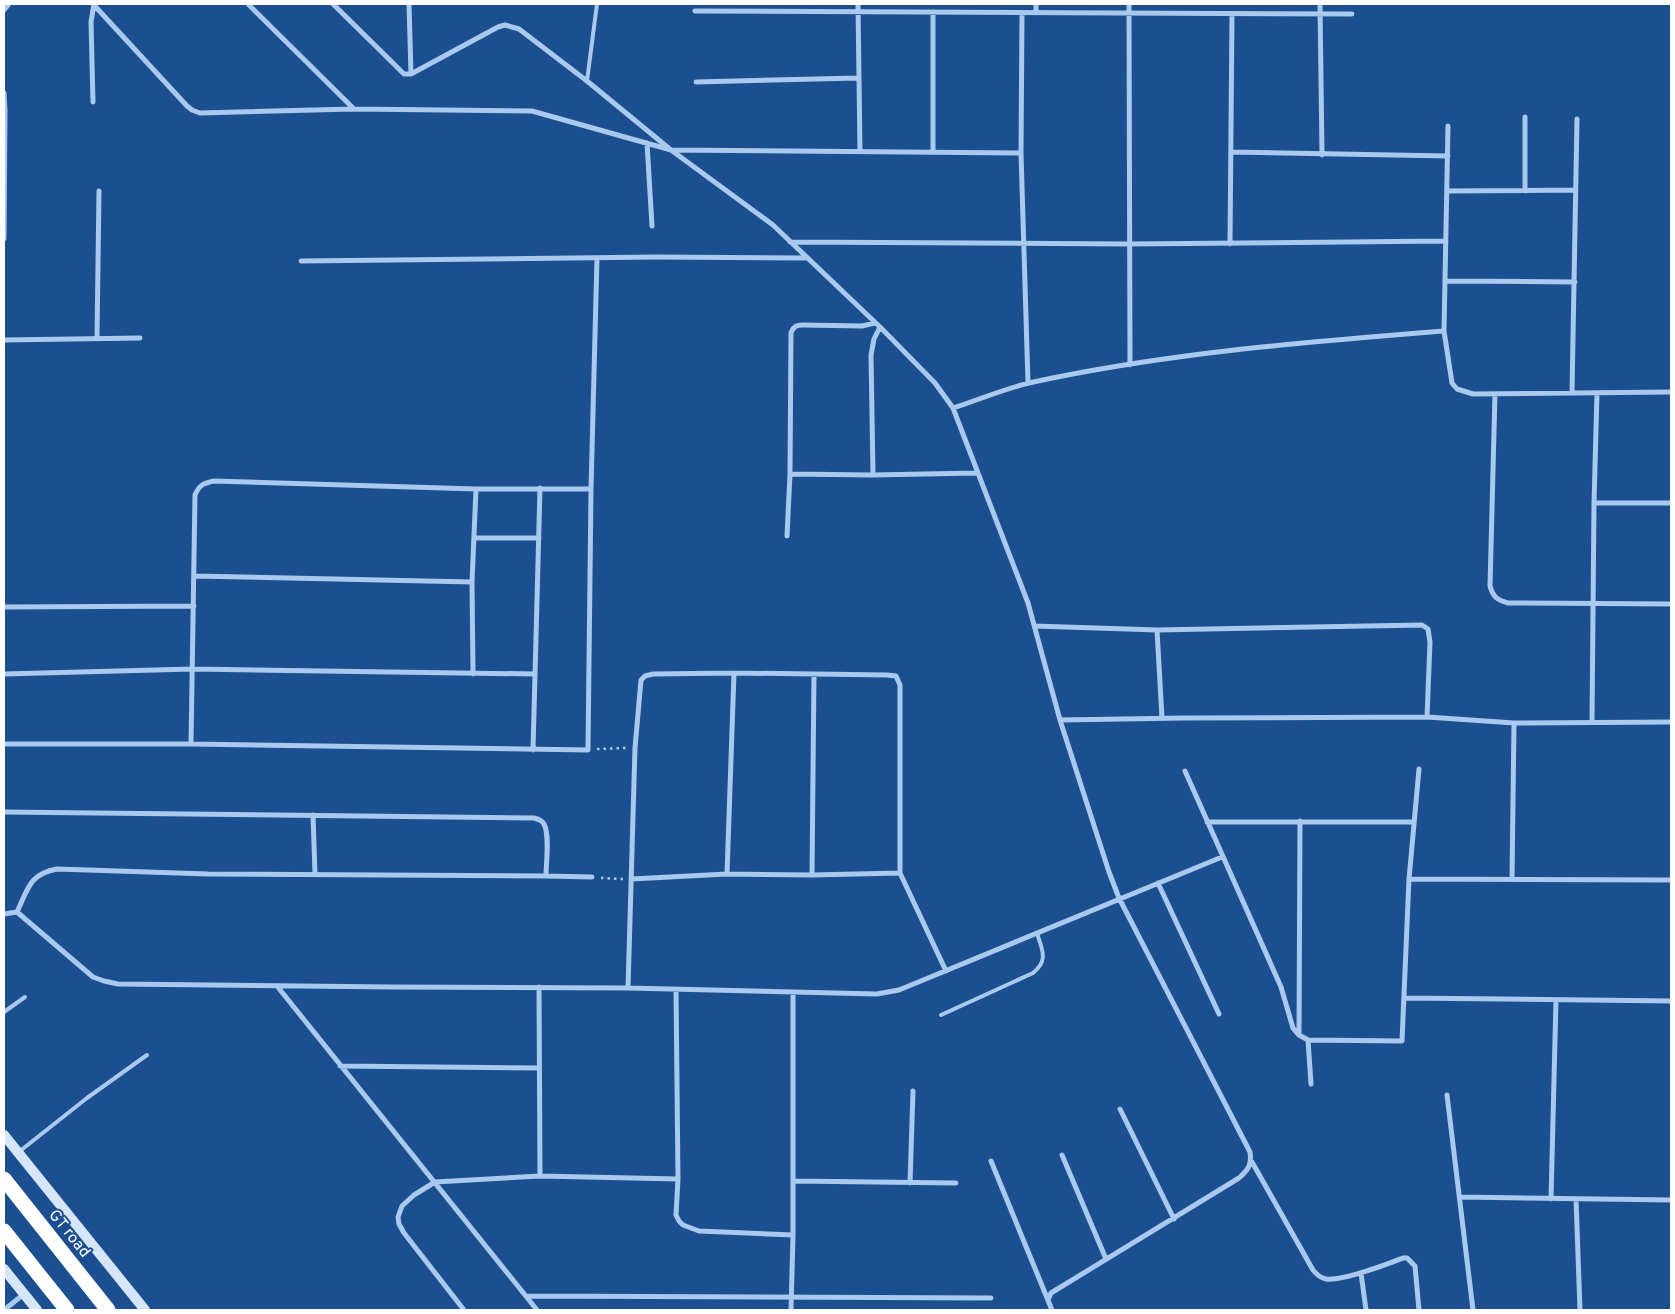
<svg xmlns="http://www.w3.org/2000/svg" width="1675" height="1314" viewBox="0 0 1675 1314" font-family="Overpass,sans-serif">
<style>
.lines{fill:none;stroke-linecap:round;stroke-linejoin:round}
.path{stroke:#a9c9ee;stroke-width:2.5;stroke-dasharray:2.5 4;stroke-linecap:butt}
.lane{stroke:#a9c9ee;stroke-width:4}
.street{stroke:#a9c9ee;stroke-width:5}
.secondary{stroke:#d6e6fa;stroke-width:10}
.highway{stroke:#fff;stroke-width:15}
.labels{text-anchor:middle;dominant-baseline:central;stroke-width:4;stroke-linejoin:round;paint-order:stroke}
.street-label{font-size:16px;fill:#fff;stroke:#1b4f8f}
</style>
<rect width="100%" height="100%" fill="#1b4f8f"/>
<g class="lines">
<path class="path" d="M597 749 626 748
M601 878 623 879"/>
<path class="lane" d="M587 81 597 4
M4 1012 25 997
M941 1015 1033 973C1049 960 1042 950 1037 933
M20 1151 87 1098 147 1055"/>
<path class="street" d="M93 4 187 106 192 110 200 113 354 109 532 111 671 150 1021 153
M248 4 354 109
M333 4 404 74H411L498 27 505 25 519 29 587 81 671 150 773 225 880 327 935 383 953 408 1028 603 1060 720 1109 872 1119 898 1250 1152C1252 1165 1248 1170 1239 1178L1051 1293 1048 1300
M409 4 411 74
M858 4 860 152
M1036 4V13
M1129 4 1130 365
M1320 4 1322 155
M4 10 9 4
M695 11 1352 14
M933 12V152
M1022 13 1021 153 1028 383
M696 82 858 78
M4 93 5 111
M93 102 91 22 94 4
M4 110 5 111 4 239
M1525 117V191
M1448 126 1444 331 1452 383 1457 389 1473 394 1671 392
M647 143 652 226
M1232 152 1448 156
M1447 191 1576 190
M790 242 1128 244 1446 241
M1230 244 1232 14
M301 261 656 257 806 258
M1445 281 1575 282
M875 323 862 326 803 325C796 325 793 327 791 333L790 474 873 475 977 473
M97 339 99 191
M4 340 140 338
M1572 393 1577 119
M1495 394 1490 586C1493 597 1497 600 1508 603L1671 604
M953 408C978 400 1004 389 1029 383 1166 353 1306 342 1444 331
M873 475 871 355 874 339 880 327
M1594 503H1671
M787 536 790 474
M475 538H539
M194 576 472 582
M4 607 194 606
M1035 626 1157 630 1422 625 1428 629 1430 642 1427 717
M1157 630 1162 718
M4 674 193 669 535 674
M473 674 472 582 476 489
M1060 720 1184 718 1427 717 1514 723 1671 722
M1592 722 1594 503 1597 393
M4 744H191L588 750 591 489
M191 744 195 495C199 485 204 483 214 481L476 489H591L597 258
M533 750 540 488
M1185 771 1281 987 1293 1028 1299 1035 1308 1040 1402 1041 1409 879 1419 769
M4 812 534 818C538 819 542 820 544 824 550 835 546 863 546 876
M313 815 315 874
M1207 822H1413
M727 874 734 673
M812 875 814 674
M631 879 727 874 812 875 900 873
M1409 879 1671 880
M1512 879 1514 723
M1158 883 1219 1014
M17 912C28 889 29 874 57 869L208 874 546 876 592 877
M4 914 17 912 93 977 104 981 118 984 392 987 628 988 877 994 899 990 1222 857
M277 986 537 1310
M539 987 540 1176
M628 988 635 748 641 680 645 676 653 674 734 673 887 675 896 676 900 685V873L946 971
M676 989 678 1179 676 1215 679 1221 683 1225 699 1231 793 1235
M1405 998 1671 1001
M1299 1035 1300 821
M1308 1040 1311 1084
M340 1066 539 1068
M1447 1095 1473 1310
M1120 1109 1174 1219
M1062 1155 1106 1259
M991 1161 1052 1310
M1252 1162 1313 1270C1317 1275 1320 1278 1326 1279 1344 1281 1385 1265 1403 1258H1407L1415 1266 1419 1310
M793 1181 956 1183
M910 1183 913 1091
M1460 1197 1671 1200
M1551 1199 1556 1000
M1576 1199 1580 1310
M1361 1273 1366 1310
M526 1296 991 1298
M4 1310 24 1294
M464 1310 404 1233 399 1224 398 1217 402 1206 414 1195 435 1182 540 1176 678 1179
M791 1310 793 1235V993"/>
<path class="secondary" d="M4 1135 145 1310
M4 1269 37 1310"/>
<path class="highway" d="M4 1179 108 1310
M4 1231 67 1310"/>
</g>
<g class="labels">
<g class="street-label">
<text transform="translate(69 1234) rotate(51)">GT road</text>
</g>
</g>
<rect width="1675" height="1314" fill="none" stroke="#ffffff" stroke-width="10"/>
</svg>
